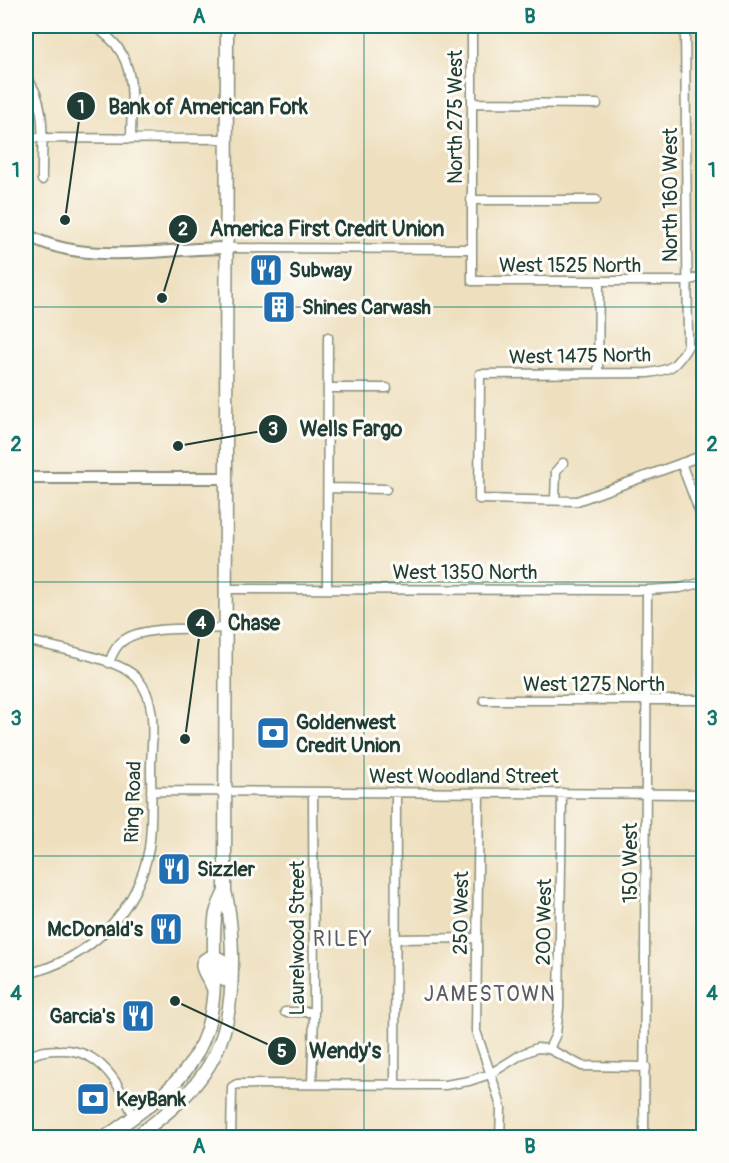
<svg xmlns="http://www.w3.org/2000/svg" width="729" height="1163" viewBox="0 0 729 1163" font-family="Pangolin,sans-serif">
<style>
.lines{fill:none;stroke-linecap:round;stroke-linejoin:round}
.minor-casing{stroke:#868e79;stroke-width:11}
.tertiary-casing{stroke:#868e79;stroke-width:14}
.primary-casing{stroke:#868e79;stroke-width:15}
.minor{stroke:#fff;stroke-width:8}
.tertiary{stroke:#fff;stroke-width:10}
.primary{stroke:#fff;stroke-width:12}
.grid{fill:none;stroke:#0f766e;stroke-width:1.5;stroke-opacity:0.55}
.labels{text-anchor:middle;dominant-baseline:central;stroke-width:6;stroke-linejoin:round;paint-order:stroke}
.street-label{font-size:20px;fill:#1f3d34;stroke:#fdfcf7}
.poi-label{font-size:20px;font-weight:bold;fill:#1f3d34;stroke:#fdfcf7;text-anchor:start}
.neighbourhood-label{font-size:21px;letter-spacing:1.5px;fill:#5a5b66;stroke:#fdfcf7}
.leader{fill:none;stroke:#1f3d34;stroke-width:2}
.callout-dot{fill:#1f3d34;stroke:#fdfcf7;stroke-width:2}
.mark-label{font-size:18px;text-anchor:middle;font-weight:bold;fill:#fff}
.callout-label{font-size:21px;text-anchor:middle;font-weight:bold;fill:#1f3d34;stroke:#fdfcf7;stroke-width:6;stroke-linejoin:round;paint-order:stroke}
.neatline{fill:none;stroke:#0f766e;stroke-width:2}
.grid-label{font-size:20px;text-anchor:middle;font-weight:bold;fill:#0f766e}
</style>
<rect width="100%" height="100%" fill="#fdfcf7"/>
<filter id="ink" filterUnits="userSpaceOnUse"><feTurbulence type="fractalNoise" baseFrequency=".0167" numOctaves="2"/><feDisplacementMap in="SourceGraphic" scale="12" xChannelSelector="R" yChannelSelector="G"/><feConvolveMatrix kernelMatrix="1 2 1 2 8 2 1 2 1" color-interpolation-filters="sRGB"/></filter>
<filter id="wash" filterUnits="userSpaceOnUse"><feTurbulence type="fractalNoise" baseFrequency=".008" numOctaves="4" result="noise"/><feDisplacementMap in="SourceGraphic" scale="24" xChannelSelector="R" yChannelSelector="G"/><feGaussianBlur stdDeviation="1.35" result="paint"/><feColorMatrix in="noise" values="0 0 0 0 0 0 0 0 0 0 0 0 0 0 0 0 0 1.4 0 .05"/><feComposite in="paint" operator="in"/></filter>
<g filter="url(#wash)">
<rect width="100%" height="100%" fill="#eedfbe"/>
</g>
<g filter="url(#ink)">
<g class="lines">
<g class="minor-casing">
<path id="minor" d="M95 26C102 32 110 38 116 45 137 72 131 107 131 139
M472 26V281H687L704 276
M685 26 688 346C676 366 672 370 648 373L480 374 479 499 577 501 704 455
M26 77C49 103 41 148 42 180
M472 103 597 104
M26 138 227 139
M471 200H596
M226 248 471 249
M598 373 599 281
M328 388H387
M681 463 704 524
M329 488 386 489
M555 500 556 471 563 463
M327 588 328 337
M225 589 647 590 680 588 704 582
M26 640C54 648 118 658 137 678 158 701 152 738 151 766 151 793 153 821 149 848 138 912 88 960 26 974
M109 663C112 654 116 645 124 640 144 625 199 630 225 628
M484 700H704
M151 791 704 794
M479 793 476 1031 498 1096 501 1108 500 1138
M395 939 477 938
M285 1012H314
M549 1049 556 1034 559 1008 562 793
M26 1059C37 1051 47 1050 61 1050 101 1049 120 1085 134 1117
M312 1084 314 1012 313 792
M395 1085 396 792
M231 1138 232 1087 237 1084 445 1085 469 1081 490 1074 522 1054 537 1048 549 1049 582 1066 646 1067
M644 1138 647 590"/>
</g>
<g class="tertiary-casing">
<path id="tertiary" d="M26 234C83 267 162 248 226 248
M26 478H226"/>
</g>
<g class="primary-casing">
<path id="primary" d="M213 989C210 977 190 961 214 956L222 960 224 967V980
M104 1138C166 1094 213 1066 214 981 215 962 212 930 216 913 218 905 222 898 225 891
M134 1138C204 1088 232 1051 232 964 232 938 231 915 225 891L227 26"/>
</g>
<use href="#minor" class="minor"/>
<use href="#tertiary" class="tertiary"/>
<use href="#primary" class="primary"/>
</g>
</g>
<path class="grid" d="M364 26V1138M26 307H704M26 582H704M26 856H704"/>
<defs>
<g id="restaurant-square" transform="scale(1.725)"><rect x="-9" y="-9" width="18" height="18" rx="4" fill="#1f6fb2" stroke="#fdfcf7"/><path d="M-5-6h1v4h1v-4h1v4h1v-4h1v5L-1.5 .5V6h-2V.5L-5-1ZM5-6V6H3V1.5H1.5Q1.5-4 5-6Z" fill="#fff"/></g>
<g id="building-square" transform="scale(1.725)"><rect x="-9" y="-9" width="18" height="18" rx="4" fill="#1f6fb2" stroke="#fdfcf7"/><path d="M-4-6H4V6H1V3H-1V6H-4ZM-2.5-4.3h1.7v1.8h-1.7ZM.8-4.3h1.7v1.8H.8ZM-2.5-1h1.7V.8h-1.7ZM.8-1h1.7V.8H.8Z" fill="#fff"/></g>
<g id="bank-square" transform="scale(1.725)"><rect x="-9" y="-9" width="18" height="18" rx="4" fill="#1f6fb2" stroke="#fdfcf7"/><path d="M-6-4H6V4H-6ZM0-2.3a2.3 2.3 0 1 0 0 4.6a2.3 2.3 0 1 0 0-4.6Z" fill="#fff"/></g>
</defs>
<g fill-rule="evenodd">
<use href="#restaurant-square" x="266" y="270"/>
<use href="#building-square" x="279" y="307"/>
<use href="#bank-square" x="273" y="733"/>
<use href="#restaurant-square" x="174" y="869"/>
<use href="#restaurant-square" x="166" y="929"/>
<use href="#restaurant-square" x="138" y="1016"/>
<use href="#bank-square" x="93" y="1099"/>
</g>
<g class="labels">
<g class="street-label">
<text transform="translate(455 117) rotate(-90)">North 275 West</text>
<text transform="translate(670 195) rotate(-90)">North 160 West</text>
<text x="570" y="265">West 1525 North</text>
<text transform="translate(580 356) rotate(-1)">West 1475 North</text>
<text x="465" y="572">West 1350 North</text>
<text x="594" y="684">West 1275 North</text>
<text x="464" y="776">West Woodland Street</text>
<text transform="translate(133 802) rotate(-88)">Ring Road</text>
<text transform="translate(630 863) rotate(-90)">150 West</text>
<text transform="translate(461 913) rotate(-89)">250 West</text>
<text transform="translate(544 922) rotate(-89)">200 West</text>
<text transform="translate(297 938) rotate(-90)">Laurelwood Street</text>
</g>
<g class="poi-label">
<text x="289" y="270">Subway</text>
<text x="302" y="307">Shines Carwash</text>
<text x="296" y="722">Goldenwest<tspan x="296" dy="23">Credit Union</tspan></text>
<text x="197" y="869">Sizzler</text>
<text x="143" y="929" text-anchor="end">McDonald's</text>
<text x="115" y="1016" text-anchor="end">Garcia's</text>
<text x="116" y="1099">KeyBank</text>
</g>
<g class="neighbourhood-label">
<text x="343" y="939">RILEY</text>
<text x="490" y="994">JAMESTOWN</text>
</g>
</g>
<path class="leader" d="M65 220L81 106M162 298L183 229M178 446L273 429M185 739L201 623M175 1001L282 1051"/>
<g class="callout-dot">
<circle cx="65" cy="220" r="6"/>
<circle cx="162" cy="298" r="6"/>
<circle cx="178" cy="446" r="6"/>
<circle cx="185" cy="739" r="6"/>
<circle cx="175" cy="1001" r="6"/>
<circle cx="81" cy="106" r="15"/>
<circle cx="183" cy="229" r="15"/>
<circle cx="273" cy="429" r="15"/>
<circle cx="201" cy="623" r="15"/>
<circle cx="282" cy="1051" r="15"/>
</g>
<g class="mark-label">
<text x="81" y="113">1</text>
<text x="183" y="235">2</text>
<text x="273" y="435">3</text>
<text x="201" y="629">4</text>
<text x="282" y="1057">5</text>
</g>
<g class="callout-label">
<text x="208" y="114">Bank of American Fork</text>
<text x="327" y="236">America First Credit Union</text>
<text x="351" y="436">Wells Fargo</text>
<text x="254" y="630">Chase</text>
<text x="345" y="1058">Wendy's</text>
</g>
<rect width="729" height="1163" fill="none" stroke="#fdfcf7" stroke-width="66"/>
<rect x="33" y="33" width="663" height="1097" class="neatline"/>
<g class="grid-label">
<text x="199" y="23">A</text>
<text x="530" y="23">B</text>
<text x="16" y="177">1</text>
<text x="712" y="177">1</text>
<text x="16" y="451">2</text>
<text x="712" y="451">2</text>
<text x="16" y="725">3</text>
<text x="712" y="725">3</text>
<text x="16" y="1000">4</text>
<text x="712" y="1000">4</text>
<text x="199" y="1153">A</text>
<text x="530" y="1153">B</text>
</g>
</svg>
